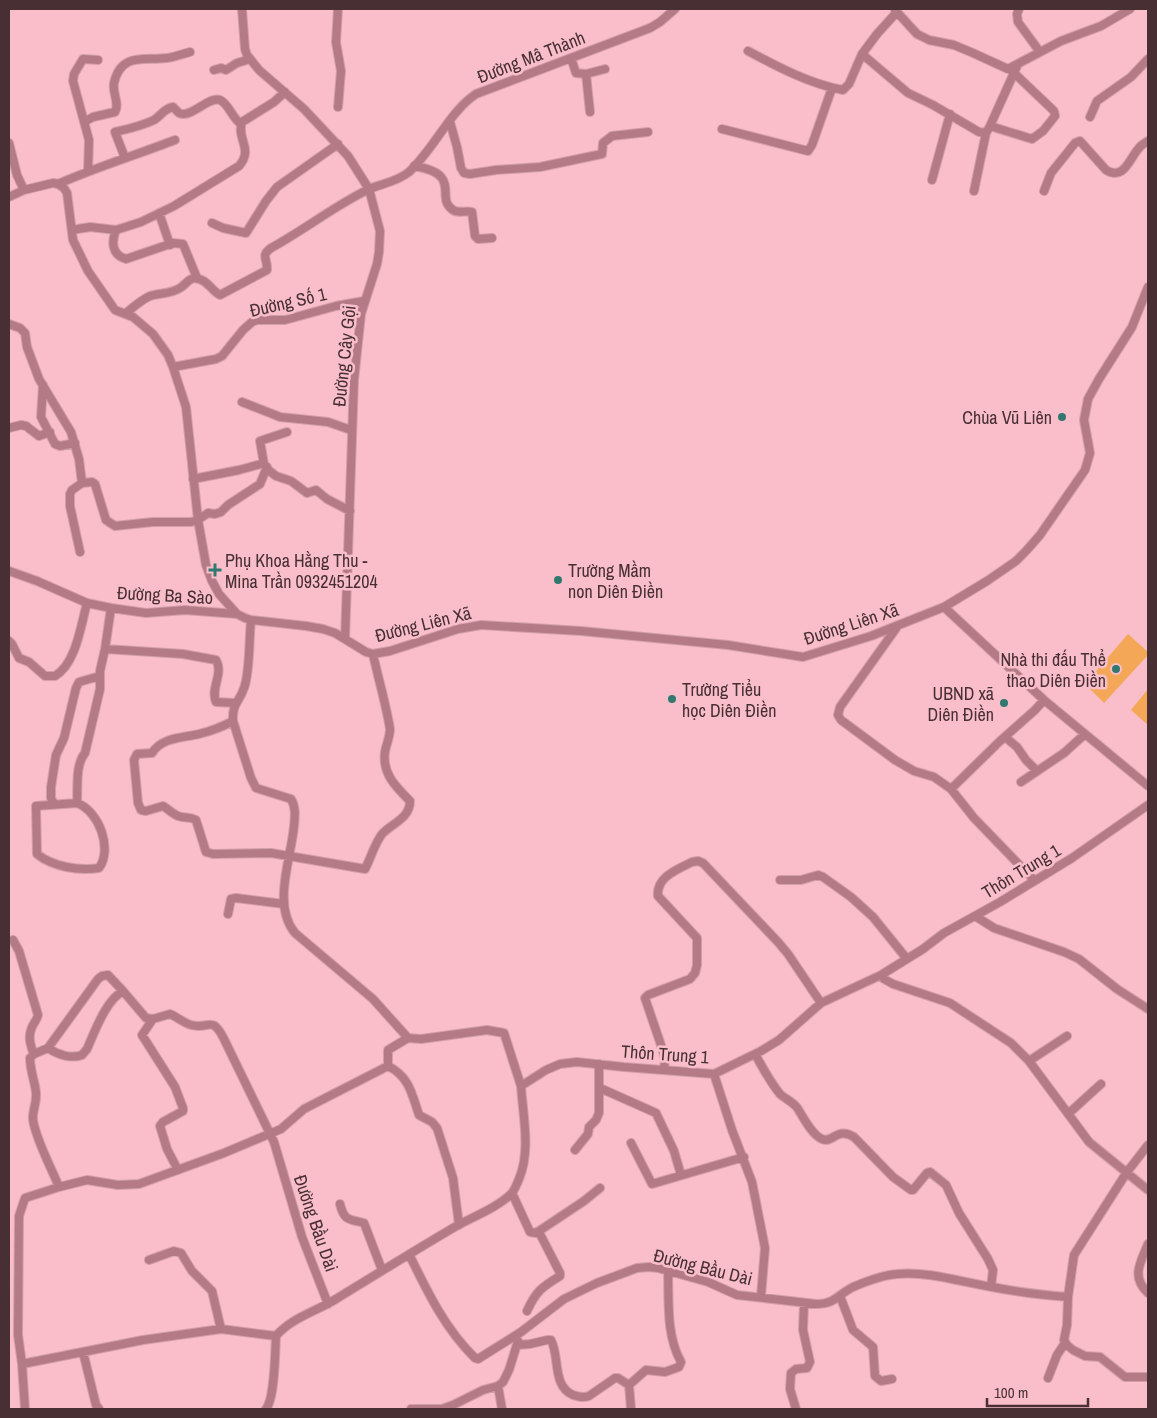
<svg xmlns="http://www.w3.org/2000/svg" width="1157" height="1418" viewBox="0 0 1157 1418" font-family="'Archivo Narrow',sans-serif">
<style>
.green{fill:#f4a857}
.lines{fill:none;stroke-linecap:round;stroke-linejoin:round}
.minor-casing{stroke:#d29fa8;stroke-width:10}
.minor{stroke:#b47b87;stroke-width:8}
.poi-dot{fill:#317870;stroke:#f9bec9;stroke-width:2}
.labels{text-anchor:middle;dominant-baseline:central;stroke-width:5;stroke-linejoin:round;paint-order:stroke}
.street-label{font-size:18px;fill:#472f34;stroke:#f9bec9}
.poi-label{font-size:18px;fill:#472f34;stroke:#f9bec9;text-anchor:end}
</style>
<rect width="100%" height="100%" fill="#f9bec9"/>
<path class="green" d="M1128 634 1148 652V655L1104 703 1085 684Z
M1148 689V725L1131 710Z"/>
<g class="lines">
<g class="minor-casing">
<path id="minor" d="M242 9 245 49 247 55 259 70 304 109 348 156 369 189 380 231 379 252 377 264 361 314 354 380 345 639
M338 9 336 42 341 71 338 107
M1019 9 1017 14 1018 22 1040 52
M895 10 917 34 929 40 954 45 973 53 1008 69 1061 41 1101 26 1130 9
M897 12 877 34 862 54 908 93 933 105 979 132 986 133 990 126 1018 64
M748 51C778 67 810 84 843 90L849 84 862 54
M571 58 576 73 586 74 605 69
M214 70 221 68 226 70 237 63 250 59
M586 74 590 112
M1090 117 1097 101 1131 77 1148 59
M84 122 93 117 115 112C120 103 112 93 114 83 121 52 144 61 167 58 175 57 182 54 190 52
M450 122 457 147 461 168 464 173 470 174 496 170 540 167 602 154 603 143 612 136 648 132
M990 126 1032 139 1043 131 1055 116 1054 111 1012 71
M722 129 808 151 812 145 832 88
M9 143 17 175 24 190 53 183 58 184 64 188 67 193 73 240 88 271 115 310 133 317 153 334 168 355 173 367 186 407 198 520 206 565 212 581 219 594 237 614 245 618 251 620 306 626 323 629 335 633 366 652 373 654 390 651 458 629 481 625 581 631 728 645 803 657 871 636 944 607 1044 700 1148 786
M125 158 115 132C128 129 142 126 154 120 162 115 163 109 173 107 175 109 177 111 179 113 191 119 208 96 220 100 229 104 232 118 241 124
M414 166C464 174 434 198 453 210 459 214 466 210 472 212L475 236 478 239 492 238
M88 171 89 140 73 81 74 74 83 59 98 60
M932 180 950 114
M58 184C97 167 136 155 175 140
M974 191 986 133
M1044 191 1051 173 1075 143 1080 141 1106 170C1124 181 1129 159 1139 148 1141 145 1145 143 1148 141
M9 197 24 190
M159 213 170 245
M212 223 223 228 246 233 266 201 277 187 338 144
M72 230 90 227 116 230 141 222 174 206 239 166C254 149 236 139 242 122L274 102 285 92
M116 230C111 242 112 255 126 259L173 243 183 244 197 278
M125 314C132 308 141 300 150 296 160 293 171 294 180 288 187 284 189 276 199 279 208 281 212 291 220 295L267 270C268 259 260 256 271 248 304 230 333 207 367 190 380 184 397 182 409 172 434 149 450 111 476 94L650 28 660 22 675 9
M9 324 20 328 25 333 27 347 39 379 71 432 79 459 82 483
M173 367 216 359 222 356 243 330 252 322 257 320H285L336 306 364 301
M43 385 41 417 55 444 60 446 75 443
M242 402 280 417 328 422 351 430
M9 428 21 425 26 426 39 436 50 432
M264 464 260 441 287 432
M267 469 276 476 291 481 307 493 316 490 327 499 350 511
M80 552 70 506V494L72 490 82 483 92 482 95 484 106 520 115 526 153 522H191L198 520 208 513 215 514 221 512 228 505 260 484 267 467 264 464H261L239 470 193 479
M9 571 37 581 87 603 111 608 146 613 185 610 237 614
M944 607 987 581 1016 561 1026 551 1040 535 1085 470 1090 453 1084 420 1088 399 1099 379 1132 327 1148 287
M251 620C249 638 250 673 244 688 239 703 232 703 233 721L251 778 256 788 291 799C296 807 295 817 294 826 291 859 272 905 295 933L373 999 408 1038 421 1039 487 1030 504 1033 521 1086
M897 627 840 707 838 715 841 720 895 760 914 771 934 777 951 789 974 818 1034 880
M9 641 12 644 19 658 29 662 45 676H55C76 664 81 625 87 603
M105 649 183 654 216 660C224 674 210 688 216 702L235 703
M233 721C222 727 211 731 199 734 183 738 162 737 152 753L137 754 134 760 138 803 141 810 146 811 163 806C168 809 173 814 178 816 185 819 189 816 196 820L206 852 213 854 271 853 365 869C370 860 376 840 383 833 393 823 410 818 410 801 396 787 382 774 385 752 386 745 390 737 390 729 386 704 378 678 373 654
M1005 737 1017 747 1026 760 1037 771
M1021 782 1064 753 1085 734
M951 789 999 742 1035 710 1044 700
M77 803 36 806 37 854C53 867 79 871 99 868 113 849 99 811 77 803 78 788 75 765 85 753L100 689V671L105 649 111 608
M54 804 51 798V787L56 755 64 738 76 688 79 682 100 676
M780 880H801L818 875 823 877 851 897 873 917 907 959
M228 914 231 899 236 898 284 904
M975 916 994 928 1064 952 1079 959 1117 989 1148 1009
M13 940 19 951 38 1015C37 1021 32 1024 31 1030 28 1037 31 1048 34 1054
M881 975 884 979 893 984 950 1003 1011 1043 1029 1061 1089 1142 1148 1190
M153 1019 142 1035 175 1087 183 1108V1111L163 1122 160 1126 167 1149 178 1170
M48 1048 98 979 102 976 108 975 123 991
M755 1054C763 1068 770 1082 780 1094 785 1099 794 1102 798 1109 803 1117 812 1135 822 1139 833 1144 837 1126 854 1137L893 1177 911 1190H913L927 1173 930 1172 946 1185 959 1213 988 1259 993 1270 991 1287
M1029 1061 1067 1036
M388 1066C410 1077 412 1095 419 1115L432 1122 437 1128 453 1178 459 1225
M664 1070 665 1060 663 1051 645 998 648 995 690 979 695 973 697 965V938L658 896C656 877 678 869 692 862L698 861 703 863 778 942 788 954 821 1003
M714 1074 732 1130 752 1182 765 1248 761 1296
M600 1088 656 1113 674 1151 681 1175
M1068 1114 1101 1084
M631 1143 652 1184 744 1157
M1148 1145 1127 1172 1074 1255 1068 1297 1067 1325 1064 1340 1067 1345 1073 1350 1085 1356 1100 1357 1125 1377H1148
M575 1150 588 1134 589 1127 596 1120 599 1113V1064
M59 1187C51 1167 36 1140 33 1120 32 1111 37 1103 36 1093 35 1081 30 1071 30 1058L34 1054 48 1048C58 1055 71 1059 82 1055L87 1049C95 1031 106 1000 123 991L146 1018 153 1019 170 1014C177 1017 184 1023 191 1025 210 1030 211 1014 224 1039L274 1142 302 1237 328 1304
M512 1193 530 1232 536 1233 584 1201 600 1188
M340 1204C344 1221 349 1219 364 1223L382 1270
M1148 1244C1140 1263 1131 1277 1148 1293
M409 1254C427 1291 445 1329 475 1358L478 1359 521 1332 564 1299 597 1283 637 1268 649 1267 658 1268 708 1282 737 1295 816 1304C833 1305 839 1294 853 1287 867 1281 882 1275 897 1274 929 1271 961 1282 992 1287 1017 1292 1043 1295 1068 1297
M149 1260 174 1251 181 1253 192 1271 212 1291 221 1329
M840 1296 853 1330 873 1347 875 1376 881 1381 892 1379
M527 1311C536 1291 542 1287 560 1276V1273L539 1232
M517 1345 530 1344 547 1340H551C560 1357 552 1386 573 1395 579 1397 583 1398 589 1396L615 1378H618L629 1385 646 1370 665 1372 679 1367 681 1362C666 1335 669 1302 668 1271
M83 1352 96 1405 99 1409
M22 1364 18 1335 19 1216 25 1198 59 1187 87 1180 118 1185 139 1184 224 1153 281 1129 304 1109 388 1066V1050L408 1038
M1048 1378 1057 1355 1065 1343
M629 1385 631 1409
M498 1386 502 1409
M25 1409 22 1364 143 1340 221 1329 276 1336
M266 1409C275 1398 275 1352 276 1336 291 1318 317 1311 336 1299 375 1275 414 1251 453 1228 470 1218 499 1207 512 1193 515 1189 517 1184 519 1179 531 1151 523 1116 521 1086L546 1070 560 1064 577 1062 624 1067 714 1074 761 1051 779 1040 821 1003 881 975 923 949 944 933 1000 902 1072 858 1148 805
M411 1409H442L453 1405 483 1390 498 1386 503 1382 509 1370 518 1341
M796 1409 790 1389 791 1373 796 1369 807 1368 810 1362 803 1330 804 1303"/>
</g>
<use href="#minor" class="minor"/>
</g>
<g class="poi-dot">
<circle cx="1062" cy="417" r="5"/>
<path d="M212.5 562.5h5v5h5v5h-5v5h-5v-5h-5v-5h5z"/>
<circle cx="558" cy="580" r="5"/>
<circle cx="1116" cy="669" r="5"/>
<circle cx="672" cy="699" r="5"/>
<circle cx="1004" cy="703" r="5"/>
</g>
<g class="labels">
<g class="street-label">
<text transform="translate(531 57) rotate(-21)">Đường Mâ Thành</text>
<text transform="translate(288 302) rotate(-13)">Đường Số 1</text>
<text transform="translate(344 356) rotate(-84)">Đường Cây Gội</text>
<text transform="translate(165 595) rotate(3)">Đường Ba Sào</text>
<text transform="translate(423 624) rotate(-14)">Đường Liên Xã</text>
<text transform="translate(851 624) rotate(-18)">Đường Liên Xã</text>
<text transform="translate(1021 871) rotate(-31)">Thôn Trung 1</text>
<text transform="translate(665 1054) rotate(4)">Thôn Trung 1</text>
<text transform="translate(316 1223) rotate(71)">Đường Bầu Dài</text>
<text transform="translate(703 1267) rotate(14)">Đường Bầu Dài</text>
</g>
<g class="poi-label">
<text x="1052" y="417">Chùa Vũ Liên</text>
<text x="225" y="560" text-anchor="start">Phụ Khoa Hằng Thu -<tspan x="225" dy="21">Mina Trần 0932451204</tspan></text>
<text x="568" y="570" text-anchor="start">Trường Mầm<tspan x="568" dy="21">non Diên Điền</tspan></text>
<text x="1106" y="659">Nhà thi đấu Thể<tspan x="1106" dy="21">thao Diên Điền</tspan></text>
<text x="682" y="689" text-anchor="start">Trường Tiểu<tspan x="682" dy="21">học Diên Điền</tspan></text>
<text x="994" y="693">UBND xã<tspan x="994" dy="21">Diên Điền</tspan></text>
</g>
</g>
<rect width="1157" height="1418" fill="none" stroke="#472f34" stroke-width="20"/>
<path d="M987 1398v8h101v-8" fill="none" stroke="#472f34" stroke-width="2.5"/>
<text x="994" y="1398" font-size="15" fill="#472f34" stroke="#f9bec9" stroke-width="4" paint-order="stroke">100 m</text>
</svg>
